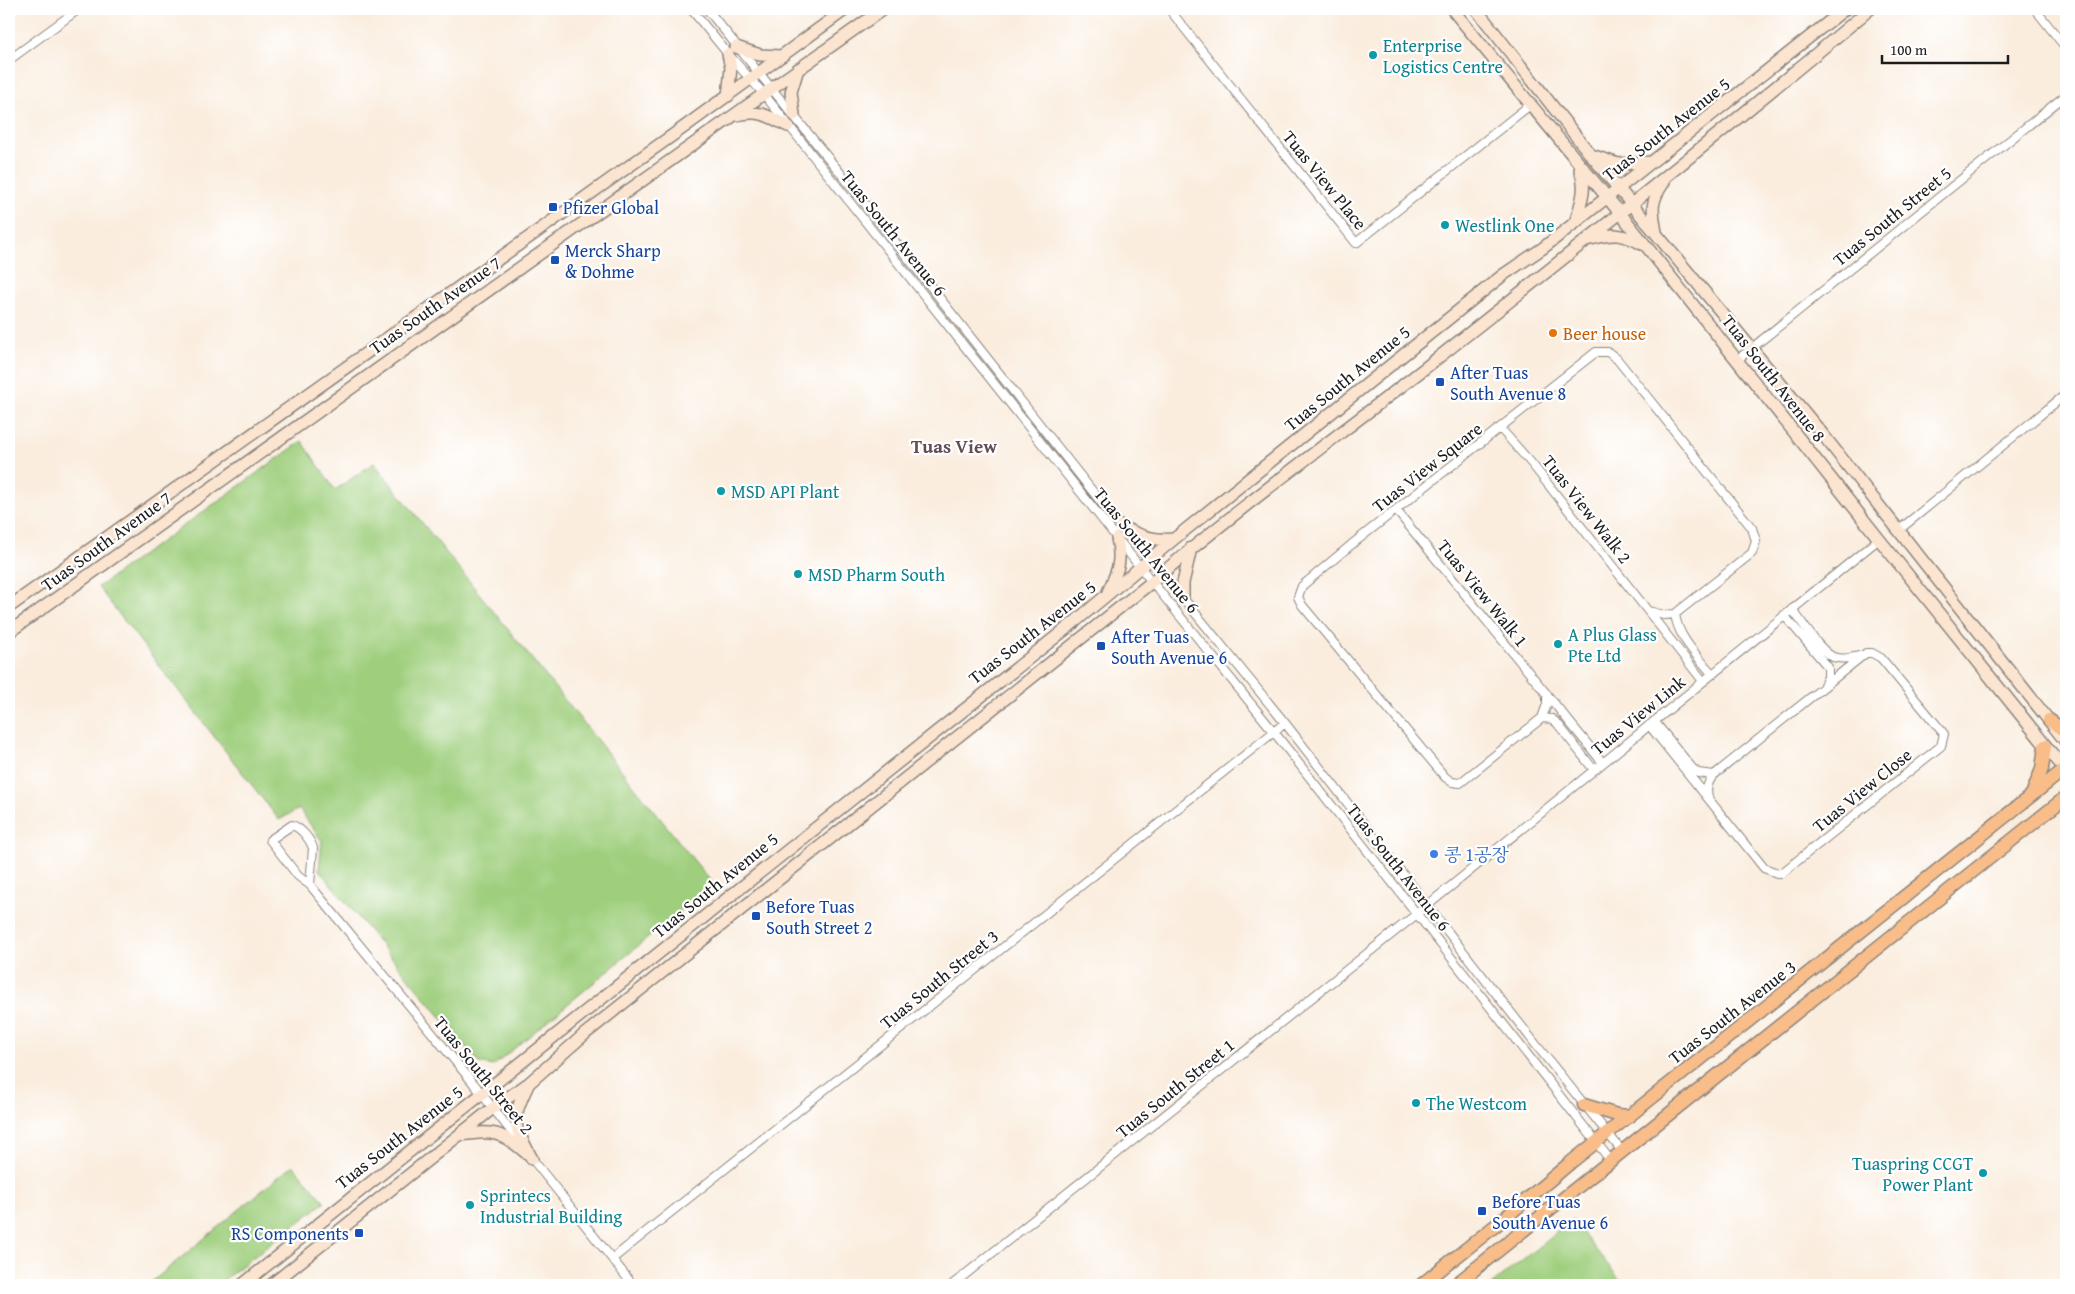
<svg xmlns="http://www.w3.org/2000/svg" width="2075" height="1294" viewBox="0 0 2075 1294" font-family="'Gentium Book Plus','Noto Serif KR',serif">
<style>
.green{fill:#9fcf7d;stroke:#5e764c}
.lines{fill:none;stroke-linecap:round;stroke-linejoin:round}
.street-casing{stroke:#8b847d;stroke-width:10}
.secondary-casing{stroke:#8b847d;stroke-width:14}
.primary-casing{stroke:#8b847d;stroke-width:15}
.street{stroke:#fff;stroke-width:8}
.secondary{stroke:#fce5d0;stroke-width:11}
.primary{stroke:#f8bd89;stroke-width:12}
.culture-dot{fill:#0f9aa8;stroke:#fff;stroke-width:2}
.transit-dot{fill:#1a4fb4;stroke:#fff;stroke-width:2}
.food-dot{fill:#e8710a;stroke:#fff;stroke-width:2}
.shop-dot{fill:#3f7fe0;stroke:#fff;stroke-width:2}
.labels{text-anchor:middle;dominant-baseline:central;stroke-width:4.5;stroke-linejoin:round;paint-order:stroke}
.culture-label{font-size:18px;fill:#0d838f;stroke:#fff;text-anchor:start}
.street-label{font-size:18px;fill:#1c1c1c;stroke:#fff}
.transit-label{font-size:18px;fill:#164399;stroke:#fff;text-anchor:start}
.food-label{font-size:18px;fill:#c56008;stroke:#fff;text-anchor:start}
.shop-label{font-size:18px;fill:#366cbe;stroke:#fff;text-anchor:start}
.neighbourhood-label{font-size:19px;font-weight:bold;fill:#624c56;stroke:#fff}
</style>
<rect width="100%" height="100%" fill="#fff"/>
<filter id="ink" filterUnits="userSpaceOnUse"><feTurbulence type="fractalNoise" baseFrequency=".02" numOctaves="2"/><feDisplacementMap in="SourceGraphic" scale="10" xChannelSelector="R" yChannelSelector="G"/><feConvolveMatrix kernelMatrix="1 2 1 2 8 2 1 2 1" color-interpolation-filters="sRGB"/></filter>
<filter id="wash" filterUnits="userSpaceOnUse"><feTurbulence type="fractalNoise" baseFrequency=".0096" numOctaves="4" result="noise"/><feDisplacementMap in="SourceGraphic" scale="20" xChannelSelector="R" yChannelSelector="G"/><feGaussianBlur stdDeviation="1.12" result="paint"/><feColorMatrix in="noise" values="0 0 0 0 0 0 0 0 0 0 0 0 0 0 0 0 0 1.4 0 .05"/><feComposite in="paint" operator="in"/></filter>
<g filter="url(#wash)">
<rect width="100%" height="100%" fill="#faedde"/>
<path class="green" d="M302 441 335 490 374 463 713 884 493 1066 479 1063 319 870 322 841 299 809 279 820 98 587Z
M293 1165 325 1202 217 1285H148Z
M1572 1220 1624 1285H1491Z"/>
</g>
<g filter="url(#ink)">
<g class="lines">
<g class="street-casing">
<path id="street" d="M691 9 728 54 763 93 1140 567 1274 732 1611 1161
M707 9 855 191 1120 526 1183 598 1285 723 1537 1046 1622 1151
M1169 9 1356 243 1530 105
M2035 9 2066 48
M9 60 79 9
M1737 360 2066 95
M1500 428 1532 464 1703 681
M1396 510 1603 763
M1899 530 2066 394
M1792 609C1802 622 1819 650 1833 657 1842 660 1851 658 1860 656
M1648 611 1664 615 1675 614
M1675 614C1678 638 1698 656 1712 674
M1784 615 1828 667V677L1824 685
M1547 694V704L1542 718 1460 783 1452 782 1445 777 1302 605 1298 597 1302 586 1351 545 1596 352H1608L1617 359 1752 528 1756 541 1752 553 1675 614
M1542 718 1552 719 1557 723 1594 770
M1649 725 1764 868 1777 873H1782L1941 746 1944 734 1881 658 1872 653H1866L1714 775 1698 773 1692 768 1654 721
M1708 797C1706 789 1708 781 1714 775
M310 885 313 848C310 839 301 828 292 825L270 840 298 876 310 885 474 1084 521 1144
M529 1155 633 1285
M612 1259 1285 723
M952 1285 1413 917 1879 539"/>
</g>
<g class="secondary-casing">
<path id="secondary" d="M1452 9 1620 213 1879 539 2066 771
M1476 9 1590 154 1824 436 2066 742
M736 47 760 55 782 56
M728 54 731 68 728 96
M736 115C761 110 766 115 788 126
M794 115 791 92 798 69
M1591 155 1618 164 1651 162
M1575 223C1580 206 1588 188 1580 170
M1656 232C1652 209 1650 202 1664 182
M1591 239C1613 233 1622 233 1642 244
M1120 526C1141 536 1151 541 1174 539
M1108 592C1118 570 1122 562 1117 538
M1183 598V583L1191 548
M9 607 687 125 846 9
M9 632 883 9
M528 1085C509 1124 514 1123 532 1159
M459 1135C492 1131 500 1130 526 1153
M242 1285 1077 620 1174 539 1503 275 1543 248 1845 9
M271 1285 493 1108 529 1083 586 1033 1153 581C1241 506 1334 439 1425 368 1575 250 1724 131 1870 9"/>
</g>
<g class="primary-casing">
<path id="primary" d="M2049 720 2066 732
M2033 792 2042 769 2045 746
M1584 1105 1617 1115 1630 1116
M1421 1285 1500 1222 1570 1163 2066 768
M1455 1285 2066 797"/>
</g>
<use href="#street" class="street"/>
<use href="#secondary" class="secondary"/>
<use href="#primary" class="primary"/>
</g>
</g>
<g class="culture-dot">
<circle cx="1373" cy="55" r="5"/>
<circle cx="1445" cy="225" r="5"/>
<circle cx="721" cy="491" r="5"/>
<circle cx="798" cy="574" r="5"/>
<circle cx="1558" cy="644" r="5"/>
<circle cx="1416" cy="1103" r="5"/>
<circle cx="1983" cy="1173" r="5"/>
<circle cx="470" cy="1205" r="5"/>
</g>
<g class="transit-dot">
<rect x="548" y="202" width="10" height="10" rx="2.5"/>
<rect x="550" y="255" width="10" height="10" rx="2.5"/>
<rect x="1435" y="377" width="10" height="10" rx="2.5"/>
<rect x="1096" y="641" width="10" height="10" rx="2.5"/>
<rect x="751" y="911" width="10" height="10" rx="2.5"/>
<rect x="1477" y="1206" width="10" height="10" rx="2.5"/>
<rect x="354" y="1228" width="10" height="10" rx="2.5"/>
</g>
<circle class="food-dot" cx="1553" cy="333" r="5"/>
<circle class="shop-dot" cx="1434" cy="854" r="5"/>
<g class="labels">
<g class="culture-label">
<text x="1383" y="45">Enterprise<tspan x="1383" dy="21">Logistics Centre</tspan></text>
<text x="1455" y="225">Westlink One</text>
<text x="731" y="491">MSD API Plant</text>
<text x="808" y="574">MSD Pharm South</text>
<text x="1568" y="634">A Plus Glass<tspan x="1568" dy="21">Pte Ltd</tspan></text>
<text x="1426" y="1103">The Westcom</text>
<text x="1973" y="1163" text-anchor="end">Tuaspring CCGT<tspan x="1973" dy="21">Power Plant</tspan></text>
<text x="480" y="1195">Sprintecs<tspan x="480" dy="21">Industrial Building</tspan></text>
</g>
<g class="street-label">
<text transform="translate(1666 129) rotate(-38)">Tuas South Avenue 5</text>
<text transform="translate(1325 180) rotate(51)">Tuas View Place</text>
<text transform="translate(1892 216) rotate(-39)">Tuas South Street 5</text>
<text transform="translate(894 233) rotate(51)">Tuas South Avenue 6</text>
<text transform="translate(435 305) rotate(-35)">Tuas South Avenue 7</text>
<text transform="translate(1347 378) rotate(-39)">Tuas South Avenue 5</text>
<text transform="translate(1774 378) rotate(52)">Tuas South Avenue 8</text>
<text transform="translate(1427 467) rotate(-38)">Tuas View Square</text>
<text transform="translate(1587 509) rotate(52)">Tuas View Walk 2</text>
<text transform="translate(106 541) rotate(-36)">Tuas South Avenue 7</text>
<text transform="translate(1147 550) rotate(51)">Tuas South Avenue 6</text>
<text transform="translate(1483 593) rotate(51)">Tuas View Walk 1</text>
<text transform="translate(1032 632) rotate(-38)">Tuas South Avenue 5</text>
<text transform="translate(1638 715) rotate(-39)">Tuas View Link</text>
<text transform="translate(1862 790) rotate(-39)">Tuas View Close</text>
<text transform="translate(1399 867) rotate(52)">Tuas South Avenue 6</text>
<text transform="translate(715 885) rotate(-39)">Tuas South Avenue 5</text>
<text transform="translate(939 979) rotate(-39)">Tuas South Street 3</text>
<text transform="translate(1732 1012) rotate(-38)">Tuas South Avenue 3</text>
<text transform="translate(484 1075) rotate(51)">Tuas South Street 2</text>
<text transform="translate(1175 1088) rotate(-39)">Tuas South Street 1</text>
<text transform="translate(399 1137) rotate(-38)">Tuas South Avenue 5</text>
</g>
<g class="transit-label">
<text x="563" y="207">Pfizer Global</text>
<text x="565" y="250">Merck Sharp<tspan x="565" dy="21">&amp; Dohme</tspan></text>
<text x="1450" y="372">After Tuas<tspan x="1450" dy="21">South Avenue 8</tspan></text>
<text x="1111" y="636">After Tuas<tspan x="1111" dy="21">South Avenue 6</tspan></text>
<text x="766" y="906">Before Tuas<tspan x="766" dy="21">South Street 2</tspan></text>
<text x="1492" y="1201">Before Tuas<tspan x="1492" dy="21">South Avenue 6</tspan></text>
<text x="349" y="1233" text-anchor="end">RS Components</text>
</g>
<g class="food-label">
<text x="1563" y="333">Beer house</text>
</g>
<g class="shop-label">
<text x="1444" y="854">콩 1공장</text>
</g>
<g class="neighbourhood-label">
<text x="954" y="446">Tuas View</text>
</g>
</g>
<rect width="2075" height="1294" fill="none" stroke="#fff" stroke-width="30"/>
<path d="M1882 55v8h126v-8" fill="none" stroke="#1c1c1c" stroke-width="2.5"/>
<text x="1890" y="55" font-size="15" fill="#1c1c1c" stroke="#ffffff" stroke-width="4" paint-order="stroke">100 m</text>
</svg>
